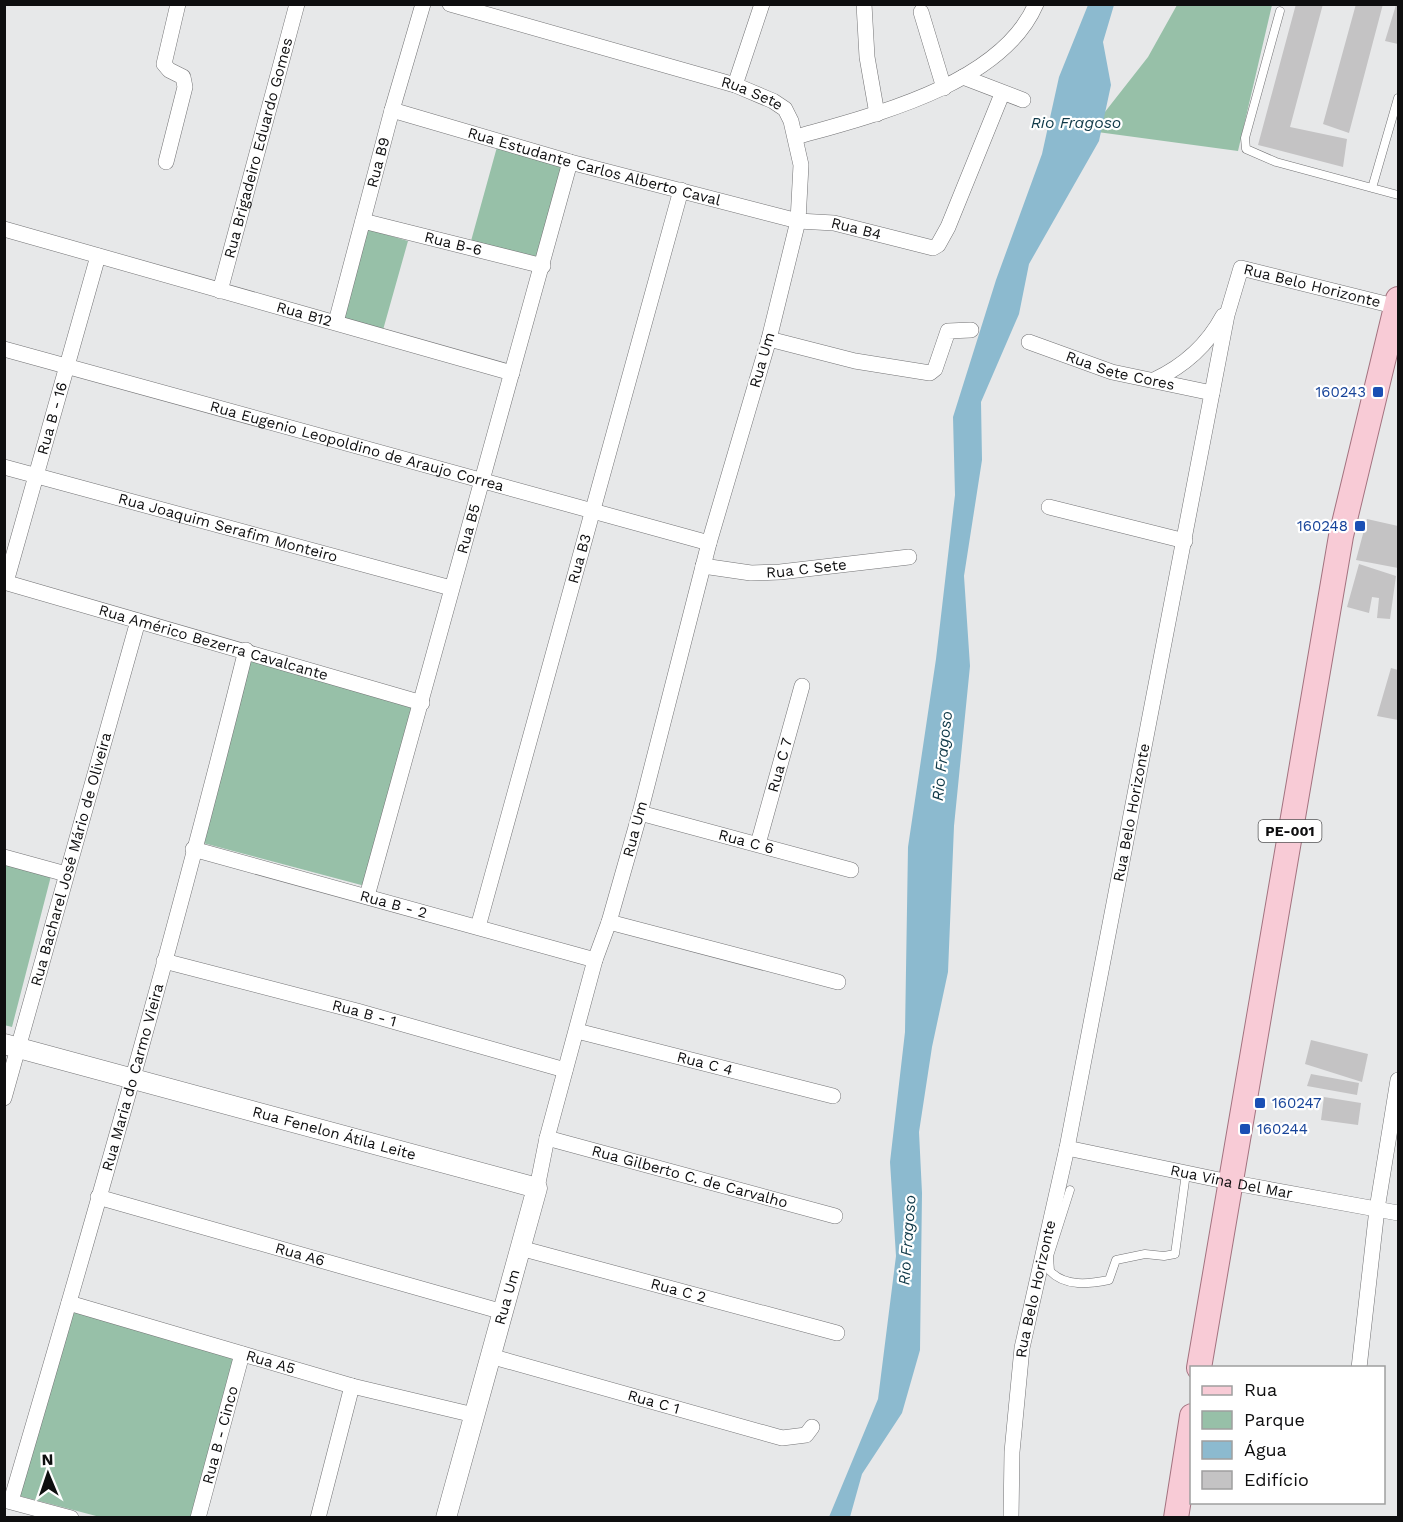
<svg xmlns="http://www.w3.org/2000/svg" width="1403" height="1522" viewBox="0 0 1403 1522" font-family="'Work Sans',sans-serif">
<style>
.green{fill:#97c0a8}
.water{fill:#8cbacf}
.building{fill:#c4c3c4}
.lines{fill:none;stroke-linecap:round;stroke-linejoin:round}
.service-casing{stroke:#737375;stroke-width:9}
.minor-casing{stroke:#737375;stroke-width:16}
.tertiary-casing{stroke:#737375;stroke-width:21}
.primary-casing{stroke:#a3727f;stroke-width:26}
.service{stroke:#fff;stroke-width:8}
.minor{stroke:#fff;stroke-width:15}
.tertiary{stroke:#fff;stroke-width:20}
.primary{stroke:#f8cbd6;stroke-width:24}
.transit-dot{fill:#1a4fb4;stroke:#fff;stroke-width:2}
.labels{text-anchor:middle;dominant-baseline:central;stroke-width:4.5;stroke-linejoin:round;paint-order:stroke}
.shield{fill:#fff;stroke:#565657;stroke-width:1.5}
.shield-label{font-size:14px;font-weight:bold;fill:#0e0e0f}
.street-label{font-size:15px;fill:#0e0e0f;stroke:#fff}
.transit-label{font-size:15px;fill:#164399;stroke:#fff;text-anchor:end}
.water-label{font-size:16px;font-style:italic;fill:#0e3847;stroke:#fff}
</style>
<rect width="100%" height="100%" fill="#e7e8e9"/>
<path class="green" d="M1177 5H1272L1238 151 1090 131 1148 57Z
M497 147 562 165 536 259 471 241Z
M367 229 408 241 383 330 342 319Z
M249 656 413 701 365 886 203 843Z
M4 863 51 876 12 1027 4 1025Z
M71 1308 236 1353 191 1517H100L20 1496Z"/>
<path class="water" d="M1088 5H1114L1103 42 1111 85 1099 141 1029 264 1019 314 981 402 982 460 964 576 970 666 954 826 948 972 932 1047 919 1132 922 1193 920 1350 902 1413 862 1474 850 1517H829L878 1399 896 1256 890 1162 905 1032 908 847 936 659 955 495 953 417 996 280 1042 154 1059 77Z"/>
<path class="building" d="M1296 4H1323L1290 127 1347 139 1343 167 1258 145Z
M1356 4H1383L1349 133 1323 124Z
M1396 5H1398V44L1385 41Z
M1367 519 1398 526V568L1356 560Z
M1359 564 1396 576 1390 619 1377 618 1379 598 1372 597 1369 613 1347 607Z
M1391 668 1398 670V720L1377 716Z
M1311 1040 1368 1054 1362 1082 1305 1064Z
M1311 1074 1359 1083 1357 1095 1307 1086Z
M1324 1097 1361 1103 1358 1125 1321 1120Z"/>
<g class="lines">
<g class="service-casing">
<path id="service" d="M1280 11 1245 138 1246 149 1276 162 1398 195
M1372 188 1398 98
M1070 1190 1049 1256 1050 1271C1065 1287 1089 1284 1109 1280L1116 1260 1145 1254 1164 1256 1175 1254 1186 1173"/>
</g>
<g class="minor-casing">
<g id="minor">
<path id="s1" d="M450 4 735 85 773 101 785 109 791 121 801 165 798 221 769 339 709 543 640 813 609 922 595 960 547 1138 537 1188"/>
<path d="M864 4 867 57 877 114"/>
<path d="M921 12 944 88"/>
<path d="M963 77 1023 100"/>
<path d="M735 85 762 4"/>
<path id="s2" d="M392 110 570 162 798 221 834 223 933 248 938 245 948 227 1002 94"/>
<path d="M796 137C873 115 1001 85 1036 4"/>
<path d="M166 162 185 87 183 77 169 70 164 64 178 4"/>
<path id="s3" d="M363 221 543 266"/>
<path id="s4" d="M4 229 512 373"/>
<path id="s5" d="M220 291 297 4"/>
<path id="s6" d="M336 322 392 110 423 4"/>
<path d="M769 339 855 361 930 373 935 369 948 331 971 330"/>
<path id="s7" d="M1029 342 1112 372 1212 393"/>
<path id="s8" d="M4 349 709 543"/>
<path d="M1154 380C1184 366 1207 346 1223 316"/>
<path id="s9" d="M4 467 451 588"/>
<path d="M1049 507 1185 541"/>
<path id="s10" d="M703 566 751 573 780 572 909 557"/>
<path id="s11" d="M4 582 422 703"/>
<path id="s12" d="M6 582 98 256"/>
<path id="s13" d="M640 813 851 870"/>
<path id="s14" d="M758 844 802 686"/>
<path id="s15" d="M193 849 595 960"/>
<path d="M4 857 66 874"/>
<path id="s16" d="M367 896 570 162"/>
<path d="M609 922 838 982"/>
<path id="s17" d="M478 927 681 190"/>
<path id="s18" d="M164 961 357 1011 565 1070"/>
<path id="s19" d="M577 1031 833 1096"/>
<path id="s20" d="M4 1098 138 621"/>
<path id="s21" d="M547 1138 835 1216"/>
<path id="s22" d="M1067 1148 1229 1182 1398 1213"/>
<path id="s23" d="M98 1197 503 1312"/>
<path id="s24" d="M520 1248 837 1333"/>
<path id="s25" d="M69 1303 352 1386 474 1415"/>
<path id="s26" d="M490 1356 782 1438 806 1435 812 1427"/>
<path d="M1359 1368 1377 1209 1398 1080"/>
<path d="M4 1500 71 1518"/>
<path id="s27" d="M11 1501C94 1219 175 936 246 650"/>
<path id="s28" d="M198 1518 242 1354"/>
<path d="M318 1518 352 1386"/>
<path id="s29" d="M1011 1518 1012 1452 1022 1348 1067 1148 1227 315 1241 268 1398 307"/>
</g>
</g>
<g class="tertiary-casing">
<g id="tertiary">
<path id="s30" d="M4 1044 537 1188 446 1518"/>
</g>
</g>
<g class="primary-casing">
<path id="primary" d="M1199 1368 1341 536 1398 299
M1176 1518 1192 1416"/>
</g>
<use href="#service" class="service"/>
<use href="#minor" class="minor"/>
<use href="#tertiary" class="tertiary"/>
<use href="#primary" class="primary"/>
</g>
<g class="transit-dot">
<rect x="1372" y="386" width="12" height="12" rx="3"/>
<rect x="1354" y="520" width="12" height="12" rx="3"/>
<rect x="1254" y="1097" width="12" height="12" rx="3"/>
<rect x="1239" y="1123" width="12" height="12" rx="3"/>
</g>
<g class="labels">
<rect class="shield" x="1258.5" y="820" width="63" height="22" rx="4.5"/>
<g class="shield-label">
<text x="1290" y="831">PE-001</text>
</g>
<g class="street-label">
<text stroke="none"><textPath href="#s1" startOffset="315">Rua Sete</textPath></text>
<text stroke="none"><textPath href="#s5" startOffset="148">Rua Brigadeiro Eduardo Gomes</textPath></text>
<text stroke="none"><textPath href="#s6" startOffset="165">Rua B9</textPath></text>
<text stroke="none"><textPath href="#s2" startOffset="210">Rua Estudante Carlos Alberto Caval</textPath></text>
<text stroke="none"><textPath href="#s2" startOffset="480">Rua B4</textPath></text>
<text stroke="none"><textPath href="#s3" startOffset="93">Rua B-6</textPath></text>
<text stroke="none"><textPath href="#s29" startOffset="1346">Rua Belo Horizonte</textPath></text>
<text stroke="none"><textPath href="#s4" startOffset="312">Rua B12</textPath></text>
<text transform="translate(762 360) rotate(-74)">Rua Um</text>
<text stroke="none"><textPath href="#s7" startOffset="96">Rua Sete Cores</textPath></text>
<text stroke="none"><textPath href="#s12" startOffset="170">Rua B - 16</textPath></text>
<text stroke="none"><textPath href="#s8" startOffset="366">Rua Eugenio Leopoldino de Araujo Correa</textPath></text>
<text stroke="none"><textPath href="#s9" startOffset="232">Rua Joaquim Serafim Monteiro</textPath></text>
<text stroke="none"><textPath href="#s16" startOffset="381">Rua B5</textPath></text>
<text stroke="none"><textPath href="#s17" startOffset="382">Rua B3</textPath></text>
<text stroke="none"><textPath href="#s10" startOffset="104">Rua C Sete</textPath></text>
<text stroke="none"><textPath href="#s11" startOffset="218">Rua Américo Bezerra Cavalcante</textPath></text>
<text stroke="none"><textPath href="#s14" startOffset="82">Rua C 7</textPath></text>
<text stroke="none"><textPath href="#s29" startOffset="717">Rua Belo Horizonte</textPath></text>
<text transform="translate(635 829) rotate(-75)">Rua Um</text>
<text stroke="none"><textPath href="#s13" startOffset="110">Rua C 6</textPath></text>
<text stroke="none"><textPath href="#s20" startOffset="248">Rua Bacharel José Mário de Oliveira</textPath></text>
<text stroke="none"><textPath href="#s15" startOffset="208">Rua B - 2</textPath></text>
<text stroke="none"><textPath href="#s18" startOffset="207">Rua B - 1</textPath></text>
<text stroke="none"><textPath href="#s19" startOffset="132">Rua C 4</textPath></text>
<text stroke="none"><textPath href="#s27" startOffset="441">Rua Maria do Carmo Vieira</textPath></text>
<text stroke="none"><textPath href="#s30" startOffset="342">Rua Fenelon Átila Leite</textPath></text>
<text stroke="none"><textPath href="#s21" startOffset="148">Rua Gilberto C. de Carvalho</textPath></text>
<text stroke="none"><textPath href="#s22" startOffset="168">Rua Vina Del Mar</textPath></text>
<text stroke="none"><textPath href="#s23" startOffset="210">Rua A6</textPath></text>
<text stroke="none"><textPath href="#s29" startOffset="231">Rua Belo Horizonte</textPath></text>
<text stroke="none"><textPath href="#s24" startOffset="164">Rua C 2</textPath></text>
<text transform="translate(507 1297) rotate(-74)">Rua Um</text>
<text stroke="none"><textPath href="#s25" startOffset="210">Rua A5</textPath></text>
<text stroke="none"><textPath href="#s26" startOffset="170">Rua C 1</textPath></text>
<text stroke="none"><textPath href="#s28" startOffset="86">Rua B - Cinco</textPath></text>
</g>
<g class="transit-label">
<text x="1366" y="392">160243</text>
<text x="1348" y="526">160248</text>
<text x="1272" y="1103" text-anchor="start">160247</text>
<text x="1257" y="1129" text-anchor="start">160244</text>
</g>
<g class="water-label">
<text x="1076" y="122">Rio Fragoso</text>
<text transform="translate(942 756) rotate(-84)">Rio Fragoso</text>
<text transform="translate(907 1240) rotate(-86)">Rio Fragoso</text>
</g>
</g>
<rect width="1403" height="1522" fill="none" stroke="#0e0e0f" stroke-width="12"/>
<rect x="1190" y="1366" width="195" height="138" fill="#ffffff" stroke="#9f9f9f" stroke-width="1.5"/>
<rect x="1202" y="1386" width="30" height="9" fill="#f8cbd6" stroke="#9f9f9f" stroke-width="1.5"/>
<text x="1244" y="1396" font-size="18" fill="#0e0e0f">Rua</text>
<rect x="1202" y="1411" width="30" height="18" fill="#97c0a8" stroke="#9f9f9f" stroke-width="1.5"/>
<text x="1244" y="1426" font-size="18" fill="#0e0e0f">Parque</text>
<rect x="1202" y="1441" width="30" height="18" fill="#8cbacf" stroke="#9f9f9f" stroke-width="1.5"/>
<text x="1244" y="1456" font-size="18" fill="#0e0e0f">Água</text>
<rect x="1202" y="1471" width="30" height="18" fill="#c4c3c4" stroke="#9f9f9f" stroke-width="1.5"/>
<text x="1244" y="1486" font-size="18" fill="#0e0e0f">Edifício</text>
<g transform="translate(48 1474) rotate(358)" stroke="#ffffff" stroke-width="4.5" paint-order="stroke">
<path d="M0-4.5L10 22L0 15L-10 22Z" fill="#0e0e0f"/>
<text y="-9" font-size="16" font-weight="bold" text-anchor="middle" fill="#0e0e0f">N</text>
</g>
</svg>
